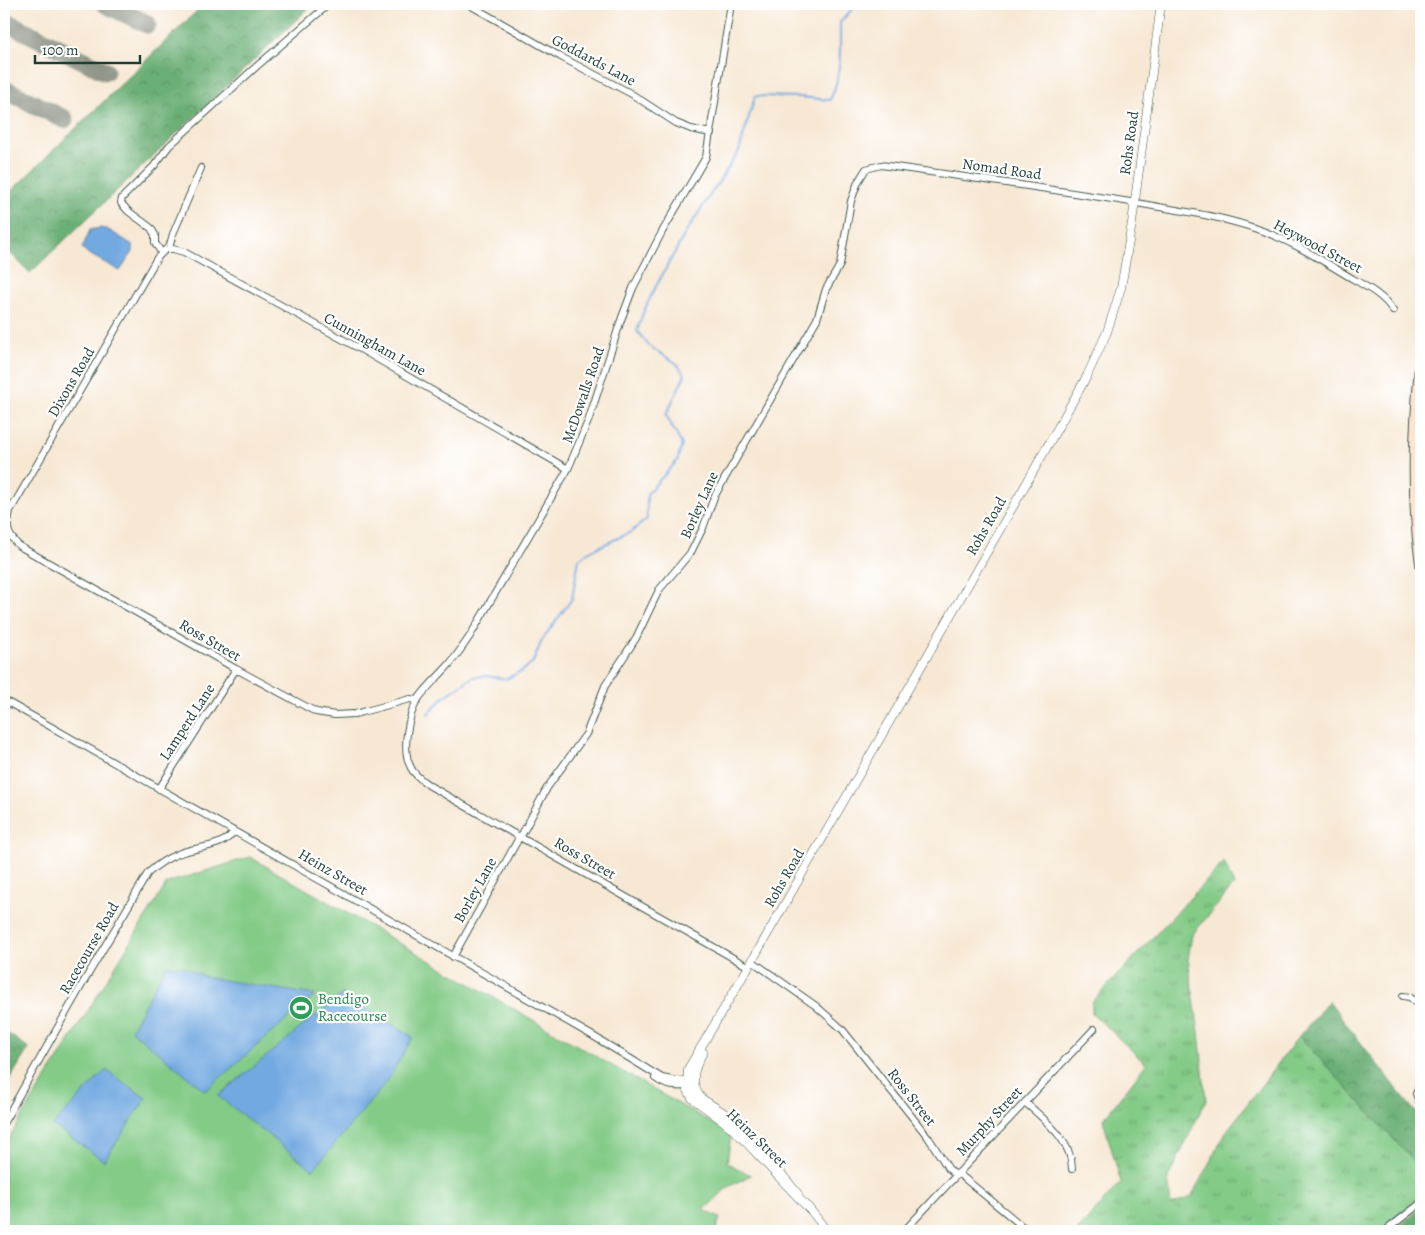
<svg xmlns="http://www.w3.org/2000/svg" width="1425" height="1235" viewBox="0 0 1425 1235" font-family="Alegreya,serif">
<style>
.grass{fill:url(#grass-tufts);stroke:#51845e}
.forest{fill:url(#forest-crowns);stroke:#447654}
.pitch{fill:#83cb87;stroke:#51845e}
.water{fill:#72a9e1;stroke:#48738a}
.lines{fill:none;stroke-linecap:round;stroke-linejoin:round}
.stream{stroke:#72a9e1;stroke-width:2}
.taxiway{stroke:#8b9284;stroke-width:19}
.minor-casing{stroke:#3f574c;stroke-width:8}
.tertiary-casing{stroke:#3f574c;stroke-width:9}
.secondary-casing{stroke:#3f574c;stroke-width:11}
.minor{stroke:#fff;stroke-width:6}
.tertiary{stroke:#fff;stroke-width:8}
.secondary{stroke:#fde4d1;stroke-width:9}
.labels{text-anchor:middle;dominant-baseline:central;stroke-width:4.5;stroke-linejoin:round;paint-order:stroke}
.street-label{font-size:15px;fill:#1f3d34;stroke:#fff}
.leisure-label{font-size:15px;fill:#27864d;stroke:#fff;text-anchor:start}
</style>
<defs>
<pattern id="grass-tufts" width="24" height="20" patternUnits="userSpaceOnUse" patternTransform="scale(1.25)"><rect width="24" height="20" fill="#83cb87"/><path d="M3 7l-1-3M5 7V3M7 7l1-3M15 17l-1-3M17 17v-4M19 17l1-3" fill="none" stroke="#6ba66f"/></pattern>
<pattern id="forest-crowns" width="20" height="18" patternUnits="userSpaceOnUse" patternTransform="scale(1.25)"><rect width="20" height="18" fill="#6aaf74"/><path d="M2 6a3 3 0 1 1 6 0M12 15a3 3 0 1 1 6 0" fill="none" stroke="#579060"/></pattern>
</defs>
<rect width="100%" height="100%" fill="#fff"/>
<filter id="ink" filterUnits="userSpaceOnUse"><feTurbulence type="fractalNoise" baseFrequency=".02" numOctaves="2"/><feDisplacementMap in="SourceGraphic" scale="10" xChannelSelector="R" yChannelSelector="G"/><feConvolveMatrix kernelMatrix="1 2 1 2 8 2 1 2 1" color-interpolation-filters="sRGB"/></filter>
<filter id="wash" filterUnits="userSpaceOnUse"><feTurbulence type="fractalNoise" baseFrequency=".0096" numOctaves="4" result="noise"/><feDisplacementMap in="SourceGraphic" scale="20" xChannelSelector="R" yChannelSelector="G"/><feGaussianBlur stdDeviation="1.12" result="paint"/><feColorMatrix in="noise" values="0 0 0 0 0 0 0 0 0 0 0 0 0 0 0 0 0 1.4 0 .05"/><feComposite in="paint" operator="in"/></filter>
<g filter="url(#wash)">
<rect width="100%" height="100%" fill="#f7e8d4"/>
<path class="grass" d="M1224 862 1234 885 1192 935 1188 959 1199 1032 1206 1100 1168 1178 1171 1205 1191 1197 1226 1132 1299 1036 1421 1169V1196L1378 1231H1273L1271 1227 1254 1231H1077L1121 1182 1103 1120 1146 1064 1092 1013V1002Z"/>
<path class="forest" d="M204 4H313L30 273 4 247V198Z
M1329 1001 1397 1090 1421 1118V1169L1299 1036Z
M4 1031 29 1048 4 1089Z
M1421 1208V1231H1393Z"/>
<path class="pitch" d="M250 857 731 1134 727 1163 751 1175 728 1187 704 1210 720 1218 716 1231H4V1146L167 883Z"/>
<path class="water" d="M99 228 107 229 133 245V252L120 271 87 253 82 248 90 230Z
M166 965 184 967 205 977 315 995 205 1091 131 1030Z
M342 994 413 1037 386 1083 313 1170 218 1096Z
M106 1070 146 1098 104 1161 53 1125Z"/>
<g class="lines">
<path class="stream" d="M8 5V4
M428 714 444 697 473 677 487 676 506 679 522 671 533 662 542 640 572 599 579 559 588 552 631 532 647 519V494L677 461 682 445 666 415 685 375 676 363 649 346 637 331 643 313 654 290 686 232 739 151 755 96 800 97 830 100C842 76 840 48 840 22L857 4"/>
<path class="taxiway" d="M106 4 147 24
M4 21 105 71
M4 89 64 119"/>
</g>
</g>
<g filter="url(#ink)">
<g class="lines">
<g class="minor-casing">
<path id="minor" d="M468 4 561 57 630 93 676 123 691 129 711 133
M731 4 706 157 662 232 633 288 621 320 589 419 568 469 470 636C463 646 456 657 447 667 438 677 427 687 419 698 408 714 401 750 411 768 415 776 423 781 430 786L749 967
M169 248 173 234 201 168
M161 252 155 243V235L151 228 128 211 121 203 122 198 154 166 169 146 257 66 329 4
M4 700 593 1036 662 1078 677 1081 691 1080
M418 700 410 699 355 714 335 715 316 712 236 669 19 546C6 533 6 528 10 511L157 258 166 249H173L184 252 362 350 568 469
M159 789 236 669
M521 836 547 788 586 734 605 686 636 638 659 590 691 552 703 528 714 497 817 319 826 289 840 265 851 201 858 182 866 169 881 165C966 177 1051 189 1136 203 1175 210 1216 215 1254 228 1288 239 1318 258 1348 276 1363 285 1384 295 1393 311
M453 957 520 836
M752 961 816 1006 842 1029 928 1137 948 1168 956 1176
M1403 996 1410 997 1421 1008
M655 1078C667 1087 676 1087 691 1086
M1421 1083 1416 1094 1421 1106
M1025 1102C1044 1120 1072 1140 1072 1169
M4 1122 83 983 148 873C157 865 167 858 178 854 195 846 223 849 234 831
M958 1173 1028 1231
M904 1231 1094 1029
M1385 1231 1421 1203"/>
</g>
<g class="tertiary-casing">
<path id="tertiary" d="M703 1052C694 1068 689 1082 701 1098L732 1118 746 1131 798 1194
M808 1207 827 1231
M810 1210 740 1136 727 1124 692 1098 687 1088 688 1069 752 961 1034 470 1087 376 1107 332 1121 288 1132 223 1161 4"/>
</g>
<g class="secondary-casing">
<path id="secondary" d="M1421 351C1414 423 1410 494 1421 567"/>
</g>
<use href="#minor" class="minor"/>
<use href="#tertiary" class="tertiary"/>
<use href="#secondary" class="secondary"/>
</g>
</g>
<defs>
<g id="stadium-disc" transform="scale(1.25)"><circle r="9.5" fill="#2e9e5b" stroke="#fff"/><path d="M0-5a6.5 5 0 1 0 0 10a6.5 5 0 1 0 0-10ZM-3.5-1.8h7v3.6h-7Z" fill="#fff"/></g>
</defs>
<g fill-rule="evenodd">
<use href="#stadium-disc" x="301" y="1008"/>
</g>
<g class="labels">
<g class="street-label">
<text transform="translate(594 60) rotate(28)">Goddards Lane</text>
<text transform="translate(1129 143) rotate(-82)">Rohs Road</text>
<text transform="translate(1002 169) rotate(8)">Nomad Road</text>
<text transform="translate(1318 246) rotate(28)">Heywood Street</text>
<text transform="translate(375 344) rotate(29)">Cunningham Lane</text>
<text transform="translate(71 382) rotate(-60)">Dixons Road</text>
<text transform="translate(583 395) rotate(-71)">McDowalls Road</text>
<text transform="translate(699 505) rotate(-66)">Borley Lane</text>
<text transform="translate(986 526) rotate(-60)">Rohs Road</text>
<text transform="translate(210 640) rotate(30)">Ross Street</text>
<text transform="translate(187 722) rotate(-57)">Lamperd Lane</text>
<text transform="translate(585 858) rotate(30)">Ross Street</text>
<text transform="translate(333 872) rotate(30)">Heinz Street</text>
<text transform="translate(784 878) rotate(-60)">Rohs Road</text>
<text transform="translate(475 890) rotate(-61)">Borley Lane</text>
<text transform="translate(89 948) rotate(-60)">Racecourse Road</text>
<text transform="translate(912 1097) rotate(52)">Ross Street</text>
<text transform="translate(989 1121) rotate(-47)">Murphy Street</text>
<text transform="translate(757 1138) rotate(44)">Heinz Street</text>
</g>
<g class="leisure-label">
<text x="318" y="999">Bendigo<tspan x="318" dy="17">Racecourse</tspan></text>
</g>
</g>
<rect width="1425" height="1235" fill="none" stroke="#fff" stroke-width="20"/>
<path d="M35 55v8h105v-8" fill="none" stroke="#1f3d34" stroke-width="2.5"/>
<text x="42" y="55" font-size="15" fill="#1f3d34" stroke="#ffffff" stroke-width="4" paint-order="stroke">100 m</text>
</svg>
